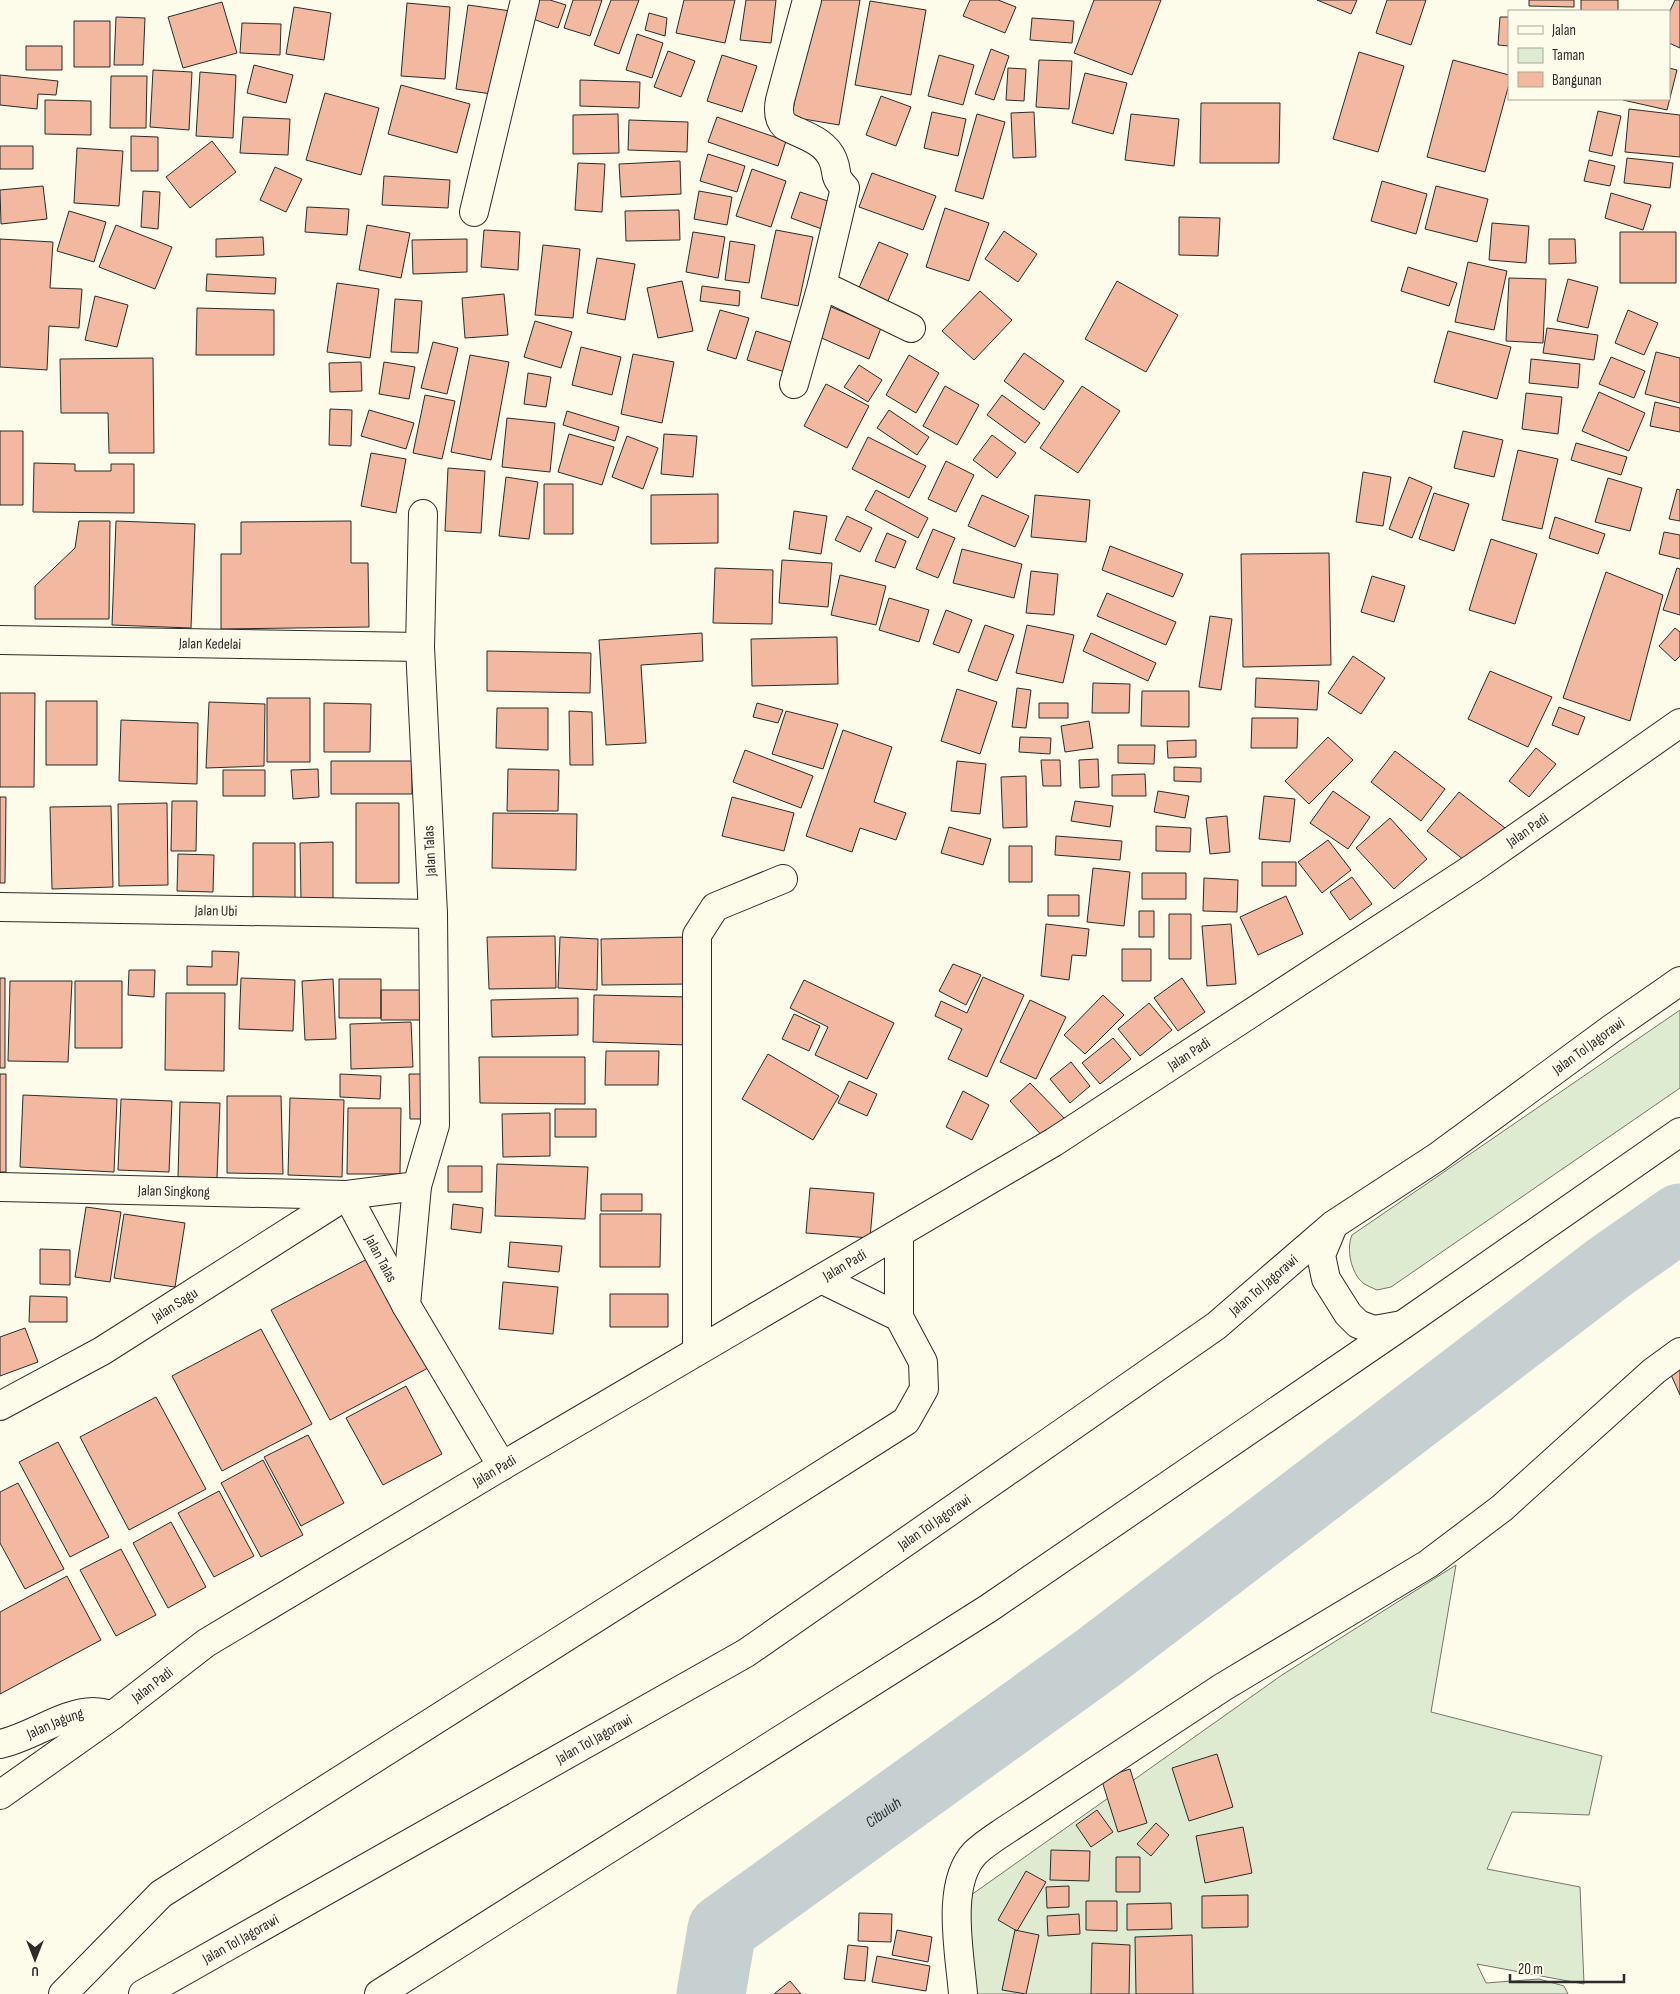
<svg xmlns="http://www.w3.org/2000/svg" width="1680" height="1994" viewBox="0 0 1680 1994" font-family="'Sofia Sans Condensed',sans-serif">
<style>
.green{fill:#deebd1;stroke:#74746e}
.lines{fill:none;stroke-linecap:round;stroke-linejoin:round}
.river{stroke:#c7d0d0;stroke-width:69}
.building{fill:#f2b8a0;stroke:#2b2b2b}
.street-casing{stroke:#2b2b2b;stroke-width:30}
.secondary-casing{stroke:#2b2b2b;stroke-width:30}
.highway-casing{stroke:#2b2b2b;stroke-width:30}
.street{stroke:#fdfbea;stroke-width:28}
.secondary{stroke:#fdfbea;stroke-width:28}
.highway{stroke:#fdfbea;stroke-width:28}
.labels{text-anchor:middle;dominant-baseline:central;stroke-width:4;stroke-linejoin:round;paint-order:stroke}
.street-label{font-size:15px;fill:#2b2b2b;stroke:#fdfbea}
.water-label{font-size:16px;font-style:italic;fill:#2b2b2b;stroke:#fdfbea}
</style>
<rect width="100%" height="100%" fill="#fdfbea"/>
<path class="green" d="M1680 1010V1088L1391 1287 1377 1290C1373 1288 1367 1286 1363 1283 1351 1273 1346 1249 1352 1235Z
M1456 1565 1431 1712 1602 1756 1589 1815 1512 1812 1487 1869 1580 1887 1584 1984 1477 1964 1486 1983 1539 1979 1564 1986 1568 1994H963L957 1905 1282 1675Z"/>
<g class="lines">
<path class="river" id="s1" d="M711 1994 722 1929 1098 1658 1610 1267 1680 1218"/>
</g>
<path class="building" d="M536 0H550L566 5 558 28 530 18Z
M573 0H602L590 36 564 28Z
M611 0H639L619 54 594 45Z
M684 0H735L725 43 676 33Z
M746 0H776L771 43 740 40Z
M811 0H860L839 125 792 117Z
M970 0H998L1016 7 1005 33 963 16Z
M1094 0H1161L1132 75 1074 53Z
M1317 0H1357L1351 14Z
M1387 0H1426L1411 45 1376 33Z
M1529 0H1574V7L1529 6Z
M1581 0H1618V11H1581Z
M1675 0H1680V48L1669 43V13Z
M870 1 926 10 911 95 855 85Z
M222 2 237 53 183 68 168 17Z
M407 3 450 7 445 79 401 76Z
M468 5 511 11 499 95 456 89Z
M294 7 331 13 324 60 286 54Z
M649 13 667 18 665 36 645 30Z
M116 17 145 18 143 65H114Z
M1500 17H1509V46L1498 45Z
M1032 18 1074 21 1072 43 1030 40Z
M74 21H110V67H74Z
M242 23 281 24 280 55 240 53Z
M637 34 663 43 652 78 626 70Z
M26 46H62V70H26Z
M991 49 1009 56 994 100 975 94Z
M668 51 695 61 681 97 654 87Z
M1359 52 1404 66 1378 152 1333 139Z
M722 55 757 66 742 112 707 101Z
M939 55 974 65 963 105 928 96Z
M1039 60 1072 61 1069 109 1036 107Z
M1453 60 1509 75V84L1485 172 1427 157Z
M254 65 293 75 286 103 247 93Z
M1008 68 1026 69 1024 101 1006 100Z
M1669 68 1677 70 1667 110 1623 100V99H1669Z
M153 70 192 72 189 130 150 127Z
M200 72 236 75 233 138 196 136Z
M1085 73 1127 83 1113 134 1072 123Z
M0 75 58 81 56 95 38 94 37 109 0 105Z
M111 76H147L146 128H110Z
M580 80 640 82 639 108 580 106Z
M401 85 470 104 457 153 388 134Z
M325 93 379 108 361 175 306 160Z
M881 96 911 107 896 146 866 135Z
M45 100 91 101V135L45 134Z
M1201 103H1280L1279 163H1200Z
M1629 109 1680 115V157L1625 152Z
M1598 111 1621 116 1612 156 1589 151Z
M932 112 966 119 958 156 924 148Z
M1034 112 1036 157 1013 158 1011 113Z
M618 114 619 153 573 154V115Z
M977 114 1005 122 983 199 955 191Z
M1131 114 1179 119 1174 166 1125 160Z
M243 117 290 119 288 155 240 153Z
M717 117 786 141 778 166 708 142Z
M629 120 688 122 687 152 628 150Z
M131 136 158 137V171H131Z
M212 141 236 172 190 208 166 177Z
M0 146H33V169H0Z
M77 148 123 151 119 206 74 203Z
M708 154 745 166 737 192 700 181Z
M1627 158 1673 163 1670 188 1624 183Z
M1589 160 1615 166 1610 186 1584 181Z
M680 161 681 194 621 197 619 164Z
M578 163 605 164 602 212 575 210Z
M275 167 302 179 286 212 260 200Z
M752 169 786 181 771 227 736 216Z
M872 173 936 196 923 230 859 207Z
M384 176 450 180 448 208 382 205Z
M1382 181 1427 194 1416 234 1371 221Z
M43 186 47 219 1 224 0 190Z
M1436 186 1488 199 1477 242 1425 229Z
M143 191 160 192 158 229 141 227Z
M699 191 732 197 727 225 694 219Z
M800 192 831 202 822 229 791 218Z
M1611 193 1651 205 1643 230 1605 218Z
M307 207 349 209 347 235 305 232Z
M945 208 989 223 969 281 926 267Z
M679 210 680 240 626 241 625 211Z
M69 211 106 222 94 262 57 251Z
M1179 217 1220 218 1218 256 1179 255Z
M1492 223 1529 226 1526 263 1489 260Z
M116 225 172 247 155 289 99 267Z
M367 225 410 233 401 278 359 270Z
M484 230 520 232 518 270 481 267Z
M776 230 813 237 798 306 761 298Z
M1004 231 1037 254 1018 282 985 259Z
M693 232 725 237 718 278 686 272Z
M1620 232H1676V283H1620Z
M263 237 264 255 216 257V239Z
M0 239 53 242 50 288 82 289 79 328 49 326 47 370 0 367Z
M467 239V272L413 274 412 240Z
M1549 239H1575L1576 263 1549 264Z
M730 241 755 245 749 283 725 280Z
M879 242 908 254 887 303 858 290Z
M543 245 580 249 573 318 535 315Z
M597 258 635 264 625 320 587 313Z
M1468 262 1507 271 1494 330 1455 322Z
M1408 267 1457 283 1449 306 1401 291Z
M207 274 276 278 275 294 206 291Z
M1509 278 1546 279 1543 343 1506 341Z
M1568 279 1598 287 1588 328 1557 321Z
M682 281 693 331 658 338 647 288Z
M1117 281 1178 315 1146 372 1085 339Z
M337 283 379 289 370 358 327 352Z
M702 286 740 291 739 306 700 301Z
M980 291 1012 320 974 360 942 331Z
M504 294 508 335 465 338 462 298Z
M95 296 128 305 117 347 85 340Z
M395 299 422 301 418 353 391 352Z
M829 306 881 328 869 359 817 336Z
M197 308 274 310V355H196Z
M720 310 749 318 736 359 707 350Z
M1628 310 1658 323 1644 355 1615 343Z
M535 321 572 332 561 368 524 357Z
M1547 328 1598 335 1594 360 1543 353Z
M756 331 797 344 788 373 747 360Z
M1448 331 1511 347 1497 399 1434 382Z
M433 342 458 348 447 394 421 388Z
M581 347 621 357 612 395 572 385Z
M1656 352 1680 358V403L1645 394Z
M1024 353 1064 381 1044 410 1004 381Z
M633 354 674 362 662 423 621 414Z
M470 355 509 362 491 460 451 452Z
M909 355 939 373 916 413 886 395Z
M1611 357 1645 371 1634 398 1599 384Z
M153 358 154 453H109L108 413H61L60 359Z
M1531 359 1580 364 1578 388 1529 383Z
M361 362 362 391 330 392 329 363Z
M384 362 415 367 409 399 379 394Z
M859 365 882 380 868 402 844 387Z
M528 373 551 377 546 407 524 404Z
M826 384 869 406 847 448 804 426Z
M945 386 979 405 957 445 923 426Z
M1082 386 1120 411 1078 473 1040 448Z
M1599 392 1645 413 1629 451 1582 431Z
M1526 393 1562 397 1558 434 1522 429Z
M425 395 455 401 442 459 413 453Z
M1002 395 1040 423 1025 443 987 415Z
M1655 402 1680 408V432L1650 426Z
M330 409 352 410 351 446 329 445Z
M369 410 414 423 406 449 361 436Z
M889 410 929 437 917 455 877 428Z
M567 411 619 427 615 441 563 425Z
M507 418 555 423 550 472 502 467Z
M0 431H23V505H0Z
M1463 431 1503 440 1494 477 1454 468Z
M569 434 614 447 602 485 558 472Z
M664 434 697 436 693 477 661 474Z
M992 435 1016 453 997 478 973 460Z
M627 436 658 448 643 489 612 477Z
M868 437 926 466 909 498 852 469Z
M1576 443 1627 457 1621 475 1571 460Z
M1518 450 1558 459 1542 529 1502 520Z
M371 453 406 459 396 513 361 506Z
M946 461 974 475 956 512 928 499Z
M34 463 75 464V471H111V464H134V513L33 512Z
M448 468 485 471 481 533 445 531Z
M1363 472 1391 477 1383 526 1356 522Z
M506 477 538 482 529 539 499 536Z
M1409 477 1432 487 1412 538 1389 529Z
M1608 478 1642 488 1630 531 1595 522Z
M544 484H573V534H544Z
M1677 489 1680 490V521L1669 519Z
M876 490 928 518 918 538 865 510Z
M1434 493 1469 504 1454 551 1419 539Z
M718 494V543L651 544V495Z
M982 495 1029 516 1015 547 968 526Z
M1035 495 1090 500 1086 542 1031 537Z
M794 511 827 516 821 554 789 549Z
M847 516 872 528 860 552 835 540Z
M1555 517 1605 534 1598 554 1549 538Z
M79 521H110L109 619H35V586L75 548Z
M116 521 195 524 191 628 112 625Z
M351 521V563H368L369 627 221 629V554H241V522Z
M933 529 955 538 938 578 916 569Z
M1664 532 1680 535V559L1659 554Z
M887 533 906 541 895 568 875 561Z
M1491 539 1537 554 1515 624 1469 610Z
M1110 546 1183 574 1173 597 1102 570Z
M962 549 1022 564 1014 598 953 583Z
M1329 553 1331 665 1243 667 1241 554Z
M782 560 832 563 828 607 779 603Z
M715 568 773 570 772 624 713 623Z
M1677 568 1680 569V615L1663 610Z
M1031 571 1058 574 1054 615 1026 613Z
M1606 572 1663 595 1630 721 1563 698Z
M840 575 886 586 876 625 831 615Z
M1372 576 1405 586 1394 622 1361 612Z
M1107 593 1176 622 1166 645 1097 616Z
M889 598 929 610 919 642 879 630Z
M946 610 972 620 959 653 933 644Z
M1210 616 1232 619 1221 690 1199 687Z
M985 625 1014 635 997 681 968 671Z
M1027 625 1074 635 1063 683 1016 673Z
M1675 628 1680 632V656L1675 661 1659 646Z
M702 633 703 661 641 665 646 743 606 745 599 640Z
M1091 633 1156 663 1148 681 1083 651Z
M837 637 838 684 752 686 751 639Z
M487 651 591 653 590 693 487 691Z
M1353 656 1385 678 1361 714 1328 693Z
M1490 671 1552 697 1528 747 1468 719Z
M1256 678 1319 681 1317 710 1255 707Z
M1093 683 1130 684 1129 713H1092Z
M1017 688 1031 690 1026 728 1012 727Z
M957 689 997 702 980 754 941 741Z
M1142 691H1189V727L1141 726Z
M0 693H35L34 787H0Z
M267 698H310V762H267Z
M46 701H97V765H46Z
M209 702 265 704 264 766 206 768Z
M324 703 371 704 370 752H324Z
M757 703 783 710 778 723 753 717Z
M1039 703H1068V718H1039Z
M1559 707 1585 717 1578 735 1552 725Z
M497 708H548V750L496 748Z
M569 711 592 712 593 765H570Z
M786 711 838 724 823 769 772 754Z
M1252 718H1298L1297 748H1251Z
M121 720 198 723 197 784 119 781Z
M1089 721 1093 748 1065 752 1061 726Z
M843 730 892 747 874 802 906 813 896 840 860 828 852 852 806 836Z
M1020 737 1051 738 1050 754 1019 752Z
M1328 737 1353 760 1309 804 1285 781Z
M1196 740V757L1168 758 1167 741Z
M1118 745H1155L1154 764 1118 763Z
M1536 748 1556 764 1529 797 1509 781Z
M745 750 813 776 801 808 733 782Z
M1395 751 1445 789 1421 821 1371 782Z
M1098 759 1099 787 1080 788 1079 760Z
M1041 760H1060L1061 786H1043Z
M331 761H412V794H331Z
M957 761 986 764 980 814 951 811Z
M1174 767 1201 768V782L1174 781Z
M318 769 319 797 293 799 291 770Z
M508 769 559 770 558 811H507Z
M223 770H265V796H223Z
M1145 774 1146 796H1112V775Z
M1026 776 1027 827 1003 828 1001 777Z
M1158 791 1189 796 1185 818 1154 812Z
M1333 791 1370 817 1348 849 1310 823Z
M1459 792 1505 828 1473 867 1427 831Z
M1264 796 1295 799 1290 842 1259 839Z
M0 797H6L5 883H0Z
M732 797 794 813 784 851 722 836Z
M172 801H197L196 851H171Z
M1075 801 1113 806 1110 827 1071 821Z
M167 803 168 885 119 886 118 804Z
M356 803H399V883H356Z
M111 806 113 887 52 889 50 807Z
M493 813 577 814 576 870 492 868Z
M1227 816 1230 852 1210 854 1206 818Z
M1390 818 1427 859 1394 889 1356 848Z
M1156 826 1191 828 1190 852 1156 851Z
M949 827 991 839 983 865 941 853Z
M1056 836 1122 841 1120 860 1055 855Z
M1328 840 1351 870 1322 893 1298 862Z
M333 842V899H301L300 843Z
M253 843H295V900H253Z
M1009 846H1032V882H1009Z
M178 854 214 855 213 892 177 891Z
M1262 862H1296V886H1262Z
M1093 868 1130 872 1124 926 1087 922Z
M1142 873H1186V899H1142Z
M1352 877 1372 904 1350 920 1330 892Z
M1204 878 1238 880 1237 912 1203 911Z
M1048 895H1079V916H1048Z
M1286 896 1303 934 1258 955 1240 917Z
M1139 911H1154V937H1139Z
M1169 914H1191V959H1169Z
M1046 924 1089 929 1086 956 1072 955 1069 980 1041 976Z
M1231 924 1236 984 1207 986 1202 926Z
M555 936 556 988 489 989 487 937Z
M560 937 598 939 597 990 558 988Z
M689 937 690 984 602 985 601 939Z
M1122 949H1151V981H1122Z
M212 951 239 952 237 985H187V966L212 967Z
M953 964 981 975 966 1005 939 991Z
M129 970H155L154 997 128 995Z
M983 977 1024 995 987 1077 948 1059 962 1029 935 1016 941 1001 967 1013Z
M0 978H5V1068H0Z
M241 978 295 980 293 1031 239 1029Z
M1182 978 1205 1012 1178 1031 1154 998Z
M333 979 336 1039 305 1040 302 981Z
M339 979H381V1018H339Z
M804 980 894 1023 867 1079 815 1055 828 1027 790 1008Z
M10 981H72L68 1062 8 1061Z
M75 981H122V1048H75Z
M381 990H422V1020H381Z
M166 993H225L224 1071 165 1070Z
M594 995 689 997 688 1045 593 1042Z
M1103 995 1124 1015 1085 1054 1064 1035Z
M578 998V1035L492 1037 491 1000Z
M1030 1000 1066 1017 1036 1079 1000 1062Z
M1149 1003 1172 1030 1140 1056 1118 1029Z
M794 1014 820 1026 809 1051 782 1039Z
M411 1022 413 1067 351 1069 350 1024Z
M1113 1038 1131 1059 1100 1084 1082 1063Z
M606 1051H659L658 1085H605Z
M768 1054 839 1096 813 1140 742 1099Z
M479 1057H585V1104L480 1103Z
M1071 1062 1090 1086 1070 1103 1050 1079Z
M0 1074H6V1172H0Z
M340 1074 381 1076 380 1099 340 1097Z
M409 1074H432L433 1119H410Z
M849 1081 877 1094 867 1116 838 1103Z
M1030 1083 1067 1121 1046 1140 1010 1101Z
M963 1091 989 1105 972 1140 946 1127Z
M23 1095 117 1099 114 1172 20 1167Z
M227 1096H281L283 1174 227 1173Z
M290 1098 344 1100 342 1177 288 1175Z
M121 1099 172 1101 169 1172 118 1170Z
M180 1102 220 1103 217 1178 178 1177Z
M348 1108H401L400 1174H347Z
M555 1109H596V1137H555Z
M550 1113V1156L503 1157 502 1114Z
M497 1164 588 1167 585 1219 495 1216Z
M448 1166H482V1192H448Z
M810 1188 874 1193 870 1238 806 1233Z
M601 1194H642V1211H601Z
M453 1204 483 1208 481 1233 451 1229Z
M86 1207 121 1212 110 1282 75 1277Z
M124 1214 185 1223 175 1287 114 1278Z
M600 1214H661L660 1267H600Z
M510 1242 562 1246 559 1272 508 1267Z
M40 1249 70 1250V1285L40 1284Z
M369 1258 428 1368 330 1420 271 1310Z
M503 1282 558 1287 553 1334 499 1329Z
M610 1294H668V1327H610Z
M30 1296 67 1297V1322H29Z
M25 1328 38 1362 0 1376V1337Z
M261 1329 312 1424 222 1471 172 1376Z
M1680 1363V1395L1668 1368Z
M406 1386 442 1454 383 1485 346 1418Z
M156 1397 206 1489 129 1530 80 1437Z
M308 1435 344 1503 301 1526 264 1457Z
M58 1442 109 1537 70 1557 19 1462Z
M263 1460 303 1535 261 1557 221 1483Z
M18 1483 64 1569 25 1589 0 1543V1492Z
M219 1491 254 1556 214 1577 178 1513Z
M171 1522 206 1587 168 1608 133 1543Z
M121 1549 156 1615 116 1636 80 1570Z
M67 1576 101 1640 0 1694V1612Z
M1217 1754 1233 1807 1189 1821 1172 1768Z
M1130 1769 1147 1823 1118 1832 1101 1778Z
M1097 1810 1113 1832 1091 1847 1076 1825Z
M1156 1823 1169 1835 1151 1856 1137 1844Z
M1243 1827 1252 1873 1205 1883 1196 1836Z
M1051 1850 1090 1851 1089 1881 1050 1880Z
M1116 1857H1140V1892H1116Z
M1026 1871 1046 1882 1017 1931 998 1920Z
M1069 1886V1907L1047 1908 1046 1887Z
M1248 1895V1927L1202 1928V1896Z
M1086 1901H1117V1931L1086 1930Z
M1171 1903 1172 1929 1127 1930V1904Z
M859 1913 892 1914 891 1942 858 1941Z
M1079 1914 1080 1934 1048 1936 1047 1916Z
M897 1930 932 1937 928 1962 892 1955Z
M1015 1930 1039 1935 1026 1994 1002 1990Z
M1192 1935 1193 1994H1136L1135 1937Z
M1092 1943 1130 1945 1129 1994H1091Z
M848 1945 868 1947 865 1981 844 1979Z
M877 1956 930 1966 926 1991 872 1982Z
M790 1981 801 1994H774Z"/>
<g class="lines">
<g class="street-casing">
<g id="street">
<path d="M474 212 525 0"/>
<path d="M822 285 911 328"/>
<path d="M794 384 822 285 845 188C832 174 839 175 833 160 825 140 802 135 785 126 778 119 778 110 780 100L807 0"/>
<path id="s2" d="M0 640 420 647"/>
<path id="s3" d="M0 907 433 914"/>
<path id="s4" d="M0 1187 347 1195 417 1186 435 1125 433 914 420 647 423 514"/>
<path id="s5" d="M347 1195 406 1305 502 1466"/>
<path d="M406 1305 417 1186"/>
<path d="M697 1351V935L715 907 783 879"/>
<path id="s6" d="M0 1406 102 1351 347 1195"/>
<path id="s7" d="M0 1744C30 1738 64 1712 93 1712 99 1712 106 1714 113 1715"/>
<path d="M963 1994C960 1954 945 1884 975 1853 983 1845 994 1838 1003 1832L1223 1687 1428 1564 1502 1508 1654 1371 1680 1352"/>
</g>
</g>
<g class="secondary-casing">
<g id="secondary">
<path id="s8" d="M0 1795 113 1715 206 1643 502 1466 1054 1142 1473 868 1680 723"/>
</g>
</g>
<g class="highway-casing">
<g id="highway">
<path d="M1333 1226 1321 1255 1326 1279 1348 1314 1358 1324 1374 1330 1402 1325"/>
<path d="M899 1234V1317"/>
<path d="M63 1994 161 1894 906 1421 924 1389 923 1362 899 1317 821 1279"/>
<path id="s9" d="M143 1994 746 1653 1216 1326 1333 1225 1437 1157 1611 1029 1680 981"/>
<path d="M379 1994 989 1608 1404 1324 1680 1132"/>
</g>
</g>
<use href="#street" class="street"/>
<use href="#secondary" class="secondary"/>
<use href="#highway" class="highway"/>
</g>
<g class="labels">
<g class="street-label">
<text stroke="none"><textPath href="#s2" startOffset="210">Jalan Kedelai</textPath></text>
<text stroke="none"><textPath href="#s8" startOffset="1808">Jalan Padi</textPath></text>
<text transform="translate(430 851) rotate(-93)">Jalan Talas</text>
<text stroke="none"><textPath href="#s3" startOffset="216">Jalan Ubi</textPath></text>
<text stroke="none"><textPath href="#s9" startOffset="1732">Jalan Tol Jagorawi</textPath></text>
<text stroke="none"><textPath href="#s8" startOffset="1402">Jalan Padi</textPath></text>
<text stroke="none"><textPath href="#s4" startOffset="174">Jalan Singkong</textPath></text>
<text stroke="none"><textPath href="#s5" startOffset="72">Jalan Talas</textPath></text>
<text stroke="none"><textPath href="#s8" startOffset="998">Jalan Padi</textPath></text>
<text stroke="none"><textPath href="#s9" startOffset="1328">Jalan Tol Jagorawi</textPath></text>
<text stroke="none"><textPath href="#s6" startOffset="202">Jalan Sagu</textPath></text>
<text stroke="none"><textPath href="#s8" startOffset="592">Jalan Padi</textPath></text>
<text stroke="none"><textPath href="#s9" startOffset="922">Jalan Tol Jagorawi</textPath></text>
<text stroke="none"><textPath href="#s8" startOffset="188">Jalan Padi</textPath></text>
<text stroke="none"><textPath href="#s7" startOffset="59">Jalan Jagung</textPath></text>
<text stroke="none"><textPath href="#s9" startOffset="518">Jalan Tol Jagorawi</textPath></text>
<text stroke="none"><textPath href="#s9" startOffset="112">Jalan Tol Jagorawi</textPath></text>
</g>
<g class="water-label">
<text stroke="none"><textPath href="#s1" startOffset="265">Cibuluh</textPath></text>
</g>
</g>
<rect x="1508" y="10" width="162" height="90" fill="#fdfbea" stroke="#a9a89e"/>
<rect x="1518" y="26" width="25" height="8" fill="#fdfbea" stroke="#a9a89e"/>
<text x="1552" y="35" font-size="15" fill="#2b2b2b">Jalan</text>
<rect x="1518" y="48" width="25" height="15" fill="#deebd1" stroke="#a9a89e"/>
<text x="1552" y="60" font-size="15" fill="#2b2b2b">Taman</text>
<rect x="1518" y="72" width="25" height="15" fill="#f2b8a0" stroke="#a9a89e"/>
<text x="1552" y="85" font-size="15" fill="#2b2b2b">Bangunan</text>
<g transform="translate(35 1959) rotate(180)" stroke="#fdfbea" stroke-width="4" paint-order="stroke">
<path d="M0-4L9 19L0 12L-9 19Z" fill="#2b2b2b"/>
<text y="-8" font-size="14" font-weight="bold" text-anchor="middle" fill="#2b2b2b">U</text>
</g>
<path d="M1510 1974v8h114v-8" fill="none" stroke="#2b2b2b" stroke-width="2.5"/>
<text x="1518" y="1974" font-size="15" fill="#2b2b2b" stroke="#fdfbea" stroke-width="4" paint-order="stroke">20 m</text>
</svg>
